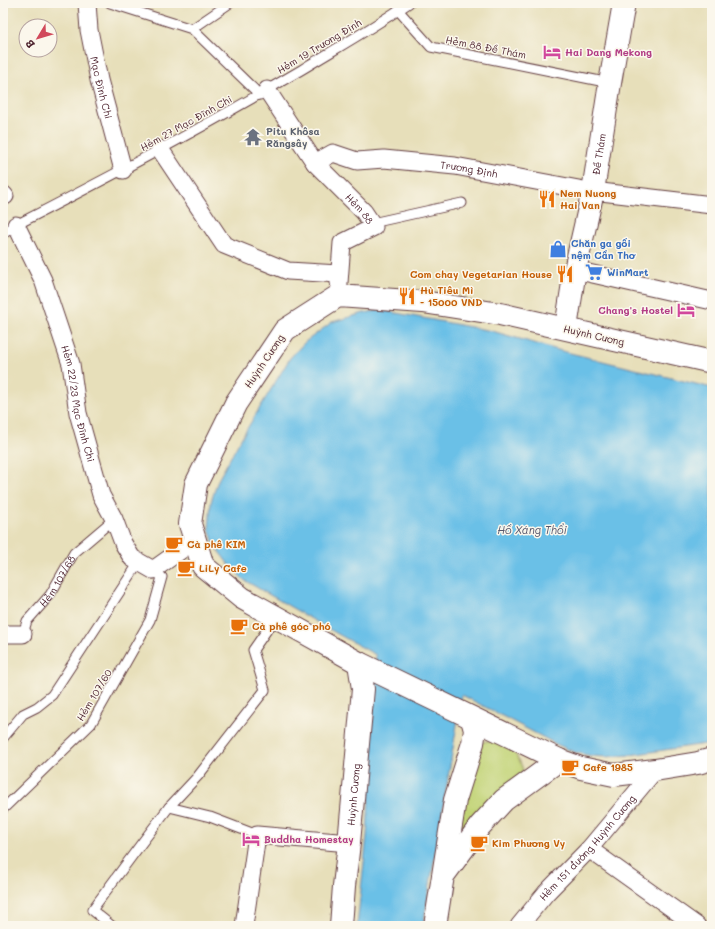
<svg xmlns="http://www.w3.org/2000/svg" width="715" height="929" viewBox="0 0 715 929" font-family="Mali,sans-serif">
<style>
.green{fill:#c1d375;stroke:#867950}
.water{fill:#6bc0e7;stroke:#5a7089}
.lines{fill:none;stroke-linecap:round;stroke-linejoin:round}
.service-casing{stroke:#623c40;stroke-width:11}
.minor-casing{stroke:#623c40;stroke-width:19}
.tertiary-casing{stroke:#623c40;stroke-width:24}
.service{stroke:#fff;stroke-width:9}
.minor{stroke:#fff;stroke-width:17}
.tertiary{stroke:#fff;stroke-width:22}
.labels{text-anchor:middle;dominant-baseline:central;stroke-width:3;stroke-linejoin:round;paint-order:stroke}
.street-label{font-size:10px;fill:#4a1f2b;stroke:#fbf7ec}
.hotel-label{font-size:10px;font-weight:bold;fill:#b23c85;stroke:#fbf7ec;text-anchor:start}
.worship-label{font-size:10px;font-weight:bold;fill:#5b616d;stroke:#fbf7ec;text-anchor:start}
.food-label{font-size:10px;font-weight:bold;fill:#c56008;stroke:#fbf7ec;text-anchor:start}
.shop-label{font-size:10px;font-weight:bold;fill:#366cbe;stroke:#fbf7ec;text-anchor:start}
.water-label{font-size:11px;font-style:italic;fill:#56576d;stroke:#fbf7ec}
</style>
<rect width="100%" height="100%" fill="#fbf7ec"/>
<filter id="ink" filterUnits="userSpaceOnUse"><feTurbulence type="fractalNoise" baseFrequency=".025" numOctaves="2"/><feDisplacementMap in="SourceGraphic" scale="8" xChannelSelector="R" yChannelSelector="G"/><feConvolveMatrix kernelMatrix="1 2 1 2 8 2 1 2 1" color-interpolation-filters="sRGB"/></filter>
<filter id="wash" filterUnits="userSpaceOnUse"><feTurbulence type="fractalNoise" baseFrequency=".012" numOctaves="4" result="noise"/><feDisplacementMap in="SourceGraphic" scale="16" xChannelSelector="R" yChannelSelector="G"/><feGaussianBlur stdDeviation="0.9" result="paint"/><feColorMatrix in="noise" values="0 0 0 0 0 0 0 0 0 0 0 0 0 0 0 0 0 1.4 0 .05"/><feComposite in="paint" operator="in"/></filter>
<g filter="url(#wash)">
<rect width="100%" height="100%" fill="#e7dfba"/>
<path class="green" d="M486 741C505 744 518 751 523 770L518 779 454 844 481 743Z"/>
<path class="water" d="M380 310 492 331 558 350 712 388V743L630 755 606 757 592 756 574 752 556 744 462 695 423 926H357L367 835 376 655 327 628 244 580 230 566 220 553 213 541 209 528 211 502 218 480 242 437 290 358 305 342 332 322 364 313Z"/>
</g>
<g filter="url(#ink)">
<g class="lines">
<g class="service-casing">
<g id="service">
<path d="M110 3 192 29 260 95"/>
<path d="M398 10 431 47 610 83"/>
<path d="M192 29 230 3"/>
<path d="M372 223 462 203"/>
<path d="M3 234 16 225C112 176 208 125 301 70 337 48 374 27 409 3"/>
<path id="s1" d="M23 634 27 621 50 595 74 553 114 519"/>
<path d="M3 738 23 714 37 707 52 695 136 567 140 563"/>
<path d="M169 807 210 817 257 835"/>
<path d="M3 809 91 724 150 620 162 577 153 570"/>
<path d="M112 926 92 910 141 844 169 807 198 776 265 690 253 650 276 617"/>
</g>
</g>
<g class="minor-casing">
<g id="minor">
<path id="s2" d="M87 3 89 30 99 80 123 170"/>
<path id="s3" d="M267 90 315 163 333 153 357 161 384 159 455 166 584 190 712 205"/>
<path d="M160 149 224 245 288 271 339 274"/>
<path id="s4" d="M315 163 364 212 374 227 342 243 339 283"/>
<path d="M3 194 5 196"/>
<path id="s5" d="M16 225 43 280 71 364 78 413 101 495 114 519 123 543 132 558 153 570 195 540"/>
<path d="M575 270 712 301"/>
<path d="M3 634H23"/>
<path d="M589 849 697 926"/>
<path d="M244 926 257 835 349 843"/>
<path id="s6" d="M519 926 546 893 589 849 655 770"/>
</g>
</g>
<g class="tertiary-casing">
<g id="tertiary">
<path id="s7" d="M566 328 575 270 593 191 610 83 624 3"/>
<path d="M712 362 500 314 423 302 338 296 285 330 236 403 196 484 190 524 203 566 242 598 359 663 559 760 581 768 614 775 655 770 698 763 712 759"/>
<path d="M446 872 480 826 504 800 559 760"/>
<path id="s8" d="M341 926 344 886 349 843 363 689 359 663"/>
<path d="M435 926 455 800 473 743 475 730 472 719"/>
</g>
</g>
<use href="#service" class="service"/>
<use href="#minor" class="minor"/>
<use href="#tertiary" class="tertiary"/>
</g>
</g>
<defs>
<g id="hotel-bare" transform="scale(1.38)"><path d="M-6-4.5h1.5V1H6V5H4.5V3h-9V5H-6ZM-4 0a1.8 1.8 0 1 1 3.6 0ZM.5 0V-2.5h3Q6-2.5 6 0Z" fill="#d1479c" stroke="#fbf7ec" stroke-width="2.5" paint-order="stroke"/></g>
<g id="temple-bare" transform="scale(1.38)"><path d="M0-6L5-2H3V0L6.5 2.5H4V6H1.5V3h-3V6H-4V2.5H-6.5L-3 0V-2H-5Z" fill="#6b7280" stroke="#fbf7ec" stroke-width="2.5" paint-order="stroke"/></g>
<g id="restaurant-bare" transform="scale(1.38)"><path d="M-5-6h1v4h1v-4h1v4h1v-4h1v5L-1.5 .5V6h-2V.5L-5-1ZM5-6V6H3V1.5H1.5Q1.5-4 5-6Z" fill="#e8710a" stroke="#fbf7ec" stroke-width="2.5" paint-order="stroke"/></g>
<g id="shop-bare" transform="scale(1.38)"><path d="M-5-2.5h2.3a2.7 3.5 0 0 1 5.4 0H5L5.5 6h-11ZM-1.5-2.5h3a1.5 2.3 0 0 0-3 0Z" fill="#3f7fe0" stroke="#fbf7ec" stroke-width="2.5" paint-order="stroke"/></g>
<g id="supermarket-bare" transform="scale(1.38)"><path d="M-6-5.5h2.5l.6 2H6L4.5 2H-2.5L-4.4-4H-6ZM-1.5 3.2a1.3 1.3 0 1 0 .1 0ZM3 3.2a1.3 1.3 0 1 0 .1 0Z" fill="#3f7fe0" stroke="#fbf7ec" stroke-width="2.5" paint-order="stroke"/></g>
<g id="cafe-bare" transform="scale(1.38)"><path d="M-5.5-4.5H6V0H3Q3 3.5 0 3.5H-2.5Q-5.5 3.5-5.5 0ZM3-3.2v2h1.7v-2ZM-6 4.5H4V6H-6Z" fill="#e8710a" stroke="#fbf7ec" stroke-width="2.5" paint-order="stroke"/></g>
</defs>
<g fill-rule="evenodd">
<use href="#hotel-bare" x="552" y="52"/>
<use href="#temple-bare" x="253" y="137"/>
<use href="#restaurant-bare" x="547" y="199"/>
<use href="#shop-bare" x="558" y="249"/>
<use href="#supermarket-bare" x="594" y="272"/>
<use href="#restaurant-bare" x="565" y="274"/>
<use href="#restaurant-bare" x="407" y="296"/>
<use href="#hotel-bare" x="686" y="310"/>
<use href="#cafe-bare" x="174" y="544"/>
<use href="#cafe-bare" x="186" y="568"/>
<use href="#cafe-bare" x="239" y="626"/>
<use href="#cafe-bare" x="570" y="767"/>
<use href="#hotel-bare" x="251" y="839"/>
<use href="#cafe-bare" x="479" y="843"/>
</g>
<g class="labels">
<g class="street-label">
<text transform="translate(319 46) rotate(-31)">Hẻm 19 Trương Định</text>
<text transform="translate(486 47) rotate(11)">Hẻm 88 Đề Thám</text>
<text stroke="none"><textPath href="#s2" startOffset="86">Mạc Đĩnh Chi</textPath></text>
<text transform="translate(186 123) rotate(-29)">Hẻm 27 Mạc Đĩnh Chi</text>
<text stroke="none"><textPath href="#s7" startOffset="177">Đề Thám</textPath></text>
<text stroke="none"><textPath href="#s3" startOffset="246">Trương Định</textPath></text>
<text stroke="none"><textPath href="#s4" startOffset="64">Hẻm 88</textPath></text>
<text transform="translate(594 335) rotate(13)">Huỳnh Cương</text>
<text transform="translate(264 361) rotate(-56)">Huỳnh Cương</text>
<text stroke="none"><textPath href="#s5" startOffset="190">Hẻm 22/23 Mạc Đĩnh Chi</textPath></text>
<text stroke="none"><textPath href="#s1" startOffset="64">Hẻm 107/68</textPath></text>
<text transform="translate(94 695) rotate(-59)">Hẻm 107/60</text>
<text stroke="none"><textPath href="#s8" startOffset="132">Huỳnh Cương</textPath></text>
<text stroke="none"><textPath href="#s6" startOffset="104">Hẻm 151 đường Huỳnh Cương</textPath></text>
</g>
<g class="hotel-label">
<text x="565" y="52">Hai Dang Mekong</text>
<text x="673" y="310" text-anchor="end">Chang's Hostel</text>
<text x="264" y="839">Buddha Homestay</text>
</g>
<g class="worship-label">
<text x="266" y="131">Pitu Khôsa<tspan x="266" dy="12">Răngsây</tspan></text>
</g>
<g class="food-label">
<text x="560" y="193">Nem Nuong<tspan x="560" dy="12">Hai Van</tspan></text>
<text x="552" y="274" text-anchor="end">Com chay Vegetarian House</text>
<text x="420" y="290">Hù Tiêu Mì<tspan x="420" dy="12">- 15000 VND</tspan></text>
<text x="187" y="544">Cà phê KIM</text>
<text x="199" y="568">LiLy Cafe</text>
<text x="252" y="626">Cà phê góc phó</text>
<text x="583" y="767">Cafe 1985</text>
<text x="492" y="843">Kim Phương Vy</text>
</g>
<g class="shop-label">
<text x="571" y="243">Chăn ga gối<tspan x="571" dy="12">nệm Cần Thơ</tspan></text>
<text x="607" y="272">WinMart</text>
</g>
<g class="water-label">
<text x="532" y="529">Hồ Xáng Thổi</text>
</g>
</g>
<rect width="715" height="929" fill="none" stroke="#fbf7ec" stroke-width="16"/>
<g transform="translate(38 38) rotate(232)"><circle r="19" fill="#fbf7ec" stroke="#b4a19f"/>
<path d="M0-3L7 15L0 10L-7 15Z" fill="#d1495b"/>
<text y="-6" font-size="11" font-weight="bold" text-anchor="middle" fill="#4a1f2b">B</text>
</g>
</svg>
